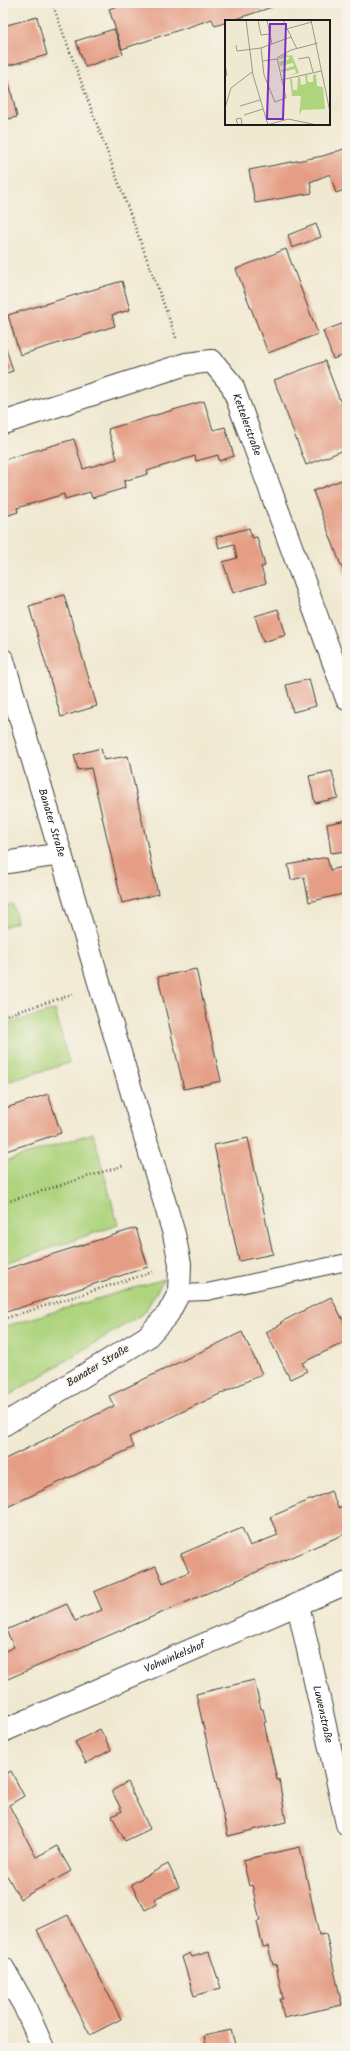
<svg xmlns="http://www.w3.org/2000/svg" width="350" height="2051" viewBox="0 0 350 2051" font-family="Kalam,sans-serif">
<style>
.green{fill:#aed47e;stroke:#65784d}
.building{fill:#e59e85}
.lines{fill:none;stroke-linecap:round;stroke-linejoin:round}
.lane-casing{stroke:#3c3b37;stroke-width:18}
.street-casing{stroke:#3c3b37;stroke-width:24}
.path{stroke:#3c3b37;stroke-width:2.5;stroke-dasharray:1 3;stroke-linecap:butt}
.lane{stroke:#fff;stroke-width:16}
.street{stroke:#fff;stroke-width:22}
.labels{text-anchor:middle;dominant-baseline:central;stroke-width:3;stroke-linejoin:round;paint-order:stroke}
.street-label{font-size:11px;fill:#1c1c1c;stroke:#f7f3e8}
.inset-road{fill:none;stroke:#9b9789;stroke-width:1}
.view{fill:#7b2cbf;fill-opacity:0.15;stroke:#7b2cbf;stroke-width:2}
.inset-edge{fill:none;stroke:#1c1c1c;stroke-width:2}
</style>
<rect width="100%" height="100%" fill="#f7f3e8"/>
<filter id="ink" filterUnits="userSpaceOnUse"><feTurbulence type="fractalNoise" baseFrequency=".025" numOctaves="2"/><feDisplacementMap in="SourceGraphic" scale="8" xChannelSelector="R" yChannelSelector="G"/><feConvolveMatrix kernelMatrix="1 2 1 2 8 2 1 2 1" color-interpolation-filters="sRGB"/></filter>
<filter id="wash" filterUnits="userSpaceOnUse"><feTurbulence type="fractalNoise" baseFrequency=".012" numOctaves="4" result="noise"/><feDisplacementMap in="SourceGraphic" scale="16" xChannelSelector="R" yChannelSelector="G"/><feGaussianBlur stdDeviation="0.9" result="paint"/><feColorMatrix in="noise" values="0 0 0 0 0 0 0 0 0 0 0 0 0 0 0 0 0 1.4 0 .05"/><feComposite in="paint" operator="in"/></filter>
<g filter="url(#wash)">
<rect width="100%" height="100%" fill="#f0e9d2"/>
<path class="green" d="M13 904 17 922 3 927V907Z
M55 1010 69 1063 3 1083V1025Z
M93 1133 118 1225 3 1264V1162Z
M164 1279 144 1313 3 1399V1327Z"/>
<g id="blocks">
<path class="building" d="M125 3H277L278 5 215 26 212 19 122 49 109 9Z
M37 17 47 55 3 67V26Z
M114 29 123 54 85 67 76 41Z
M8 78 17 117 3 120V79Z
M347 148V189L336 193 330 174 310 182 312 193 255 203 249 170 323 156Z
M316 224 321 237 292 248 288 235Z
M286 249 318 334 268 353 236 269Z
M122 281 130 310 112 315 115 326 20 355 8 315Z
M347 322V354L333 359 323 331Z
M3 338 13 371 3 374Z
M325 361 347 419V449L306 465 274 380Z
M204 401 213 430 225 427 234 456 219 461 218 455 196 461 195 456 147 471 148 474 124 481 125 488 92 498 90 492 65 499 64 494 17 508 18 512 3 517V460L74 439 83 469 117 459 108 429Z
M347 478V575L345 576 313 491Z
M249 528 252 538 257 537 265 566 261 567 266 583 233 593 223 562 237 558 234 544 219 548 216 537Z
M64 595 97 706 61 717 29 606Z
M278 609 286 635 263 642 255 616Z
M309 679 316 706 293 712 286 685Z
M101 748 104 760 128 756 158 894 122 903 91 768 78 770 74 755Z
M332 771 338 798 315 803 309 776Z
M347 820V851L331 853 327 824Z
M327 857 330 870 347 866V893L309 902 304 877 291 880 288 865Z
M196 969 221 1081 184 1089 158 977Z
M48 1094 61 1133 3 1152V1109Z
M248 1138 273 1254 239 1261 214 1145Z
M136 1228 148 1267 3 1313V1270Z
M331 1297 347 1328V1341L302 1363 307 1371 290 1379 266 1332 282 1324 281 1322Z
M242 1332 262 1374 129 1437 134 1447 3 1509V1460L114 1406 109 1396Z
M331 1491 338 1508 347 1504V1533L3 1681V1652L14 1647 6 1630 67 1604 75 1621 102 1610 94 1592 156 1566 163 1583 175 1578 189 1572 181 1554 242 1528 250 1546 278 1535 270 1517Z
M254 1680 261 1709H263L266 1722 264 1723 277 1780 279 1779 286 1822 228 1836 196 1694Z
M100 1729 111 1750 86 1763 75 1742Z
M11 1771 24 1796 9 1805 36 1857 57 1846 71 1871 20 1899 3 1868V1775Z
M127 1782 150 1829 125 1841 112 1816 122 1811 112 1791Z
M300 1847 319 1935 326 1934 342 2005 284 2018 280 1999H283L276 1964 273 1965 268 1946 263 1947 257 1922 260 1921 252 1885 249 1886 243 1860Z
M168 1864 179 1887 154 1899 157 1904 145 1910 131 1884Z
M68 1915 121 2019 90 2035 37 1930Z
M209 1952 221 1988 194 1996 182 1957 190 1953 192 1957Z
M231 2030 236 2048H207L204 2036Z"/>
</g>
</g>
<g filter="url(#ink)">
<use href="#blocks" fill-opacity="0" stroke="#3c3b37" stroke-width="1"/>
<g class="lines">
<g class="lane-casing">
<path id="lane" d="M179 1293 207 1292 347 1262"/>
</g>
<g class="street-casing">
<g id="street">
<path id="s1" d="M3 423 186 364 212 361 232 385 347 699"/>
<path id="s2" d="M3 660 174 1234 180 1264 179 1293 168 1314 147 1337 3 1425"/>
<path d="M3 863 61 854"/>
<path id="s3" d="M298 1605 347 1824"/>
<path id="s4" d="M3 1731 347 1583"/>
<path d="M3 1968 24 2005 43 2048"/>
</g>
</g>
<path class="path" d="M52 3 177 340
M3 1016 75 994
M3 1203 125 1165
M3 1319 153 1272"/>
<use href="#lane" class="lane"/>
<use href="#street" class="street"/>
</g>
</g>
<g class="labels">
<g class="street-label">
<text stroke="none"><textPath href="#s1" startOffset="292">Kettelerstraße</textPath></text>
<text stroke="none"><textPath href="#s2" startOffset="170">Banater Straße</textPath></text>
<text transform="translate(98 1366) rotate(-31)">Banater Straße</text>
<text stroke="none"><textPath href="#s4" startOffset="187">Vohwinkelshof</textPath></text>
<text stroke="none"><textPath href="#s3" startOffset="112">Luwenstraße</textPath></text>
</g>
</g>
<g transform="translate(225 20)">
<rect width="105" height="105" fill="#f0e9d2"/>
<path d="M61 33 63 36 67 35 74 53 59 57 71 53 70 49 57 52 56 50 69 46 68 43 55 46 54 42 64 39V37L52 40ZM91 54 92 66 98 67 100 89 77 90 74 95 76 76H67L65 59H67L68 70H72L73 57H75L76 65 81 64 80 55H82L83 62H88V55Z" fill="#aed47e"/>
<path class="inset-road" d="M21 0 28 55 43 105M33 0 36 15 45 14M42 0 47 24M58 0 72 29M86 0 105 92M61 9 87 2M11 25 12 31 36 28 66 17M36 28 39 55 50 82 61 78 52 38 66 30 93 23M73 39 84 37 88 52M38 41 52 39M0 44 2 56M56 60 96 51M15 86 35 80M0 88 6 68 27 52M19 95 38 89M13 105 11 99 16 98 17 105M42 105 63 99 92 105"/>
<path class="view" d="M45 4H61L58 99H42Z"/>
<rect width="105" height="105" class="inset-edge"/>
</g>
<rect width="350" height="2051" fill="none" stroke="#f7f3e8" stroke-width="16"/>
</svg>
